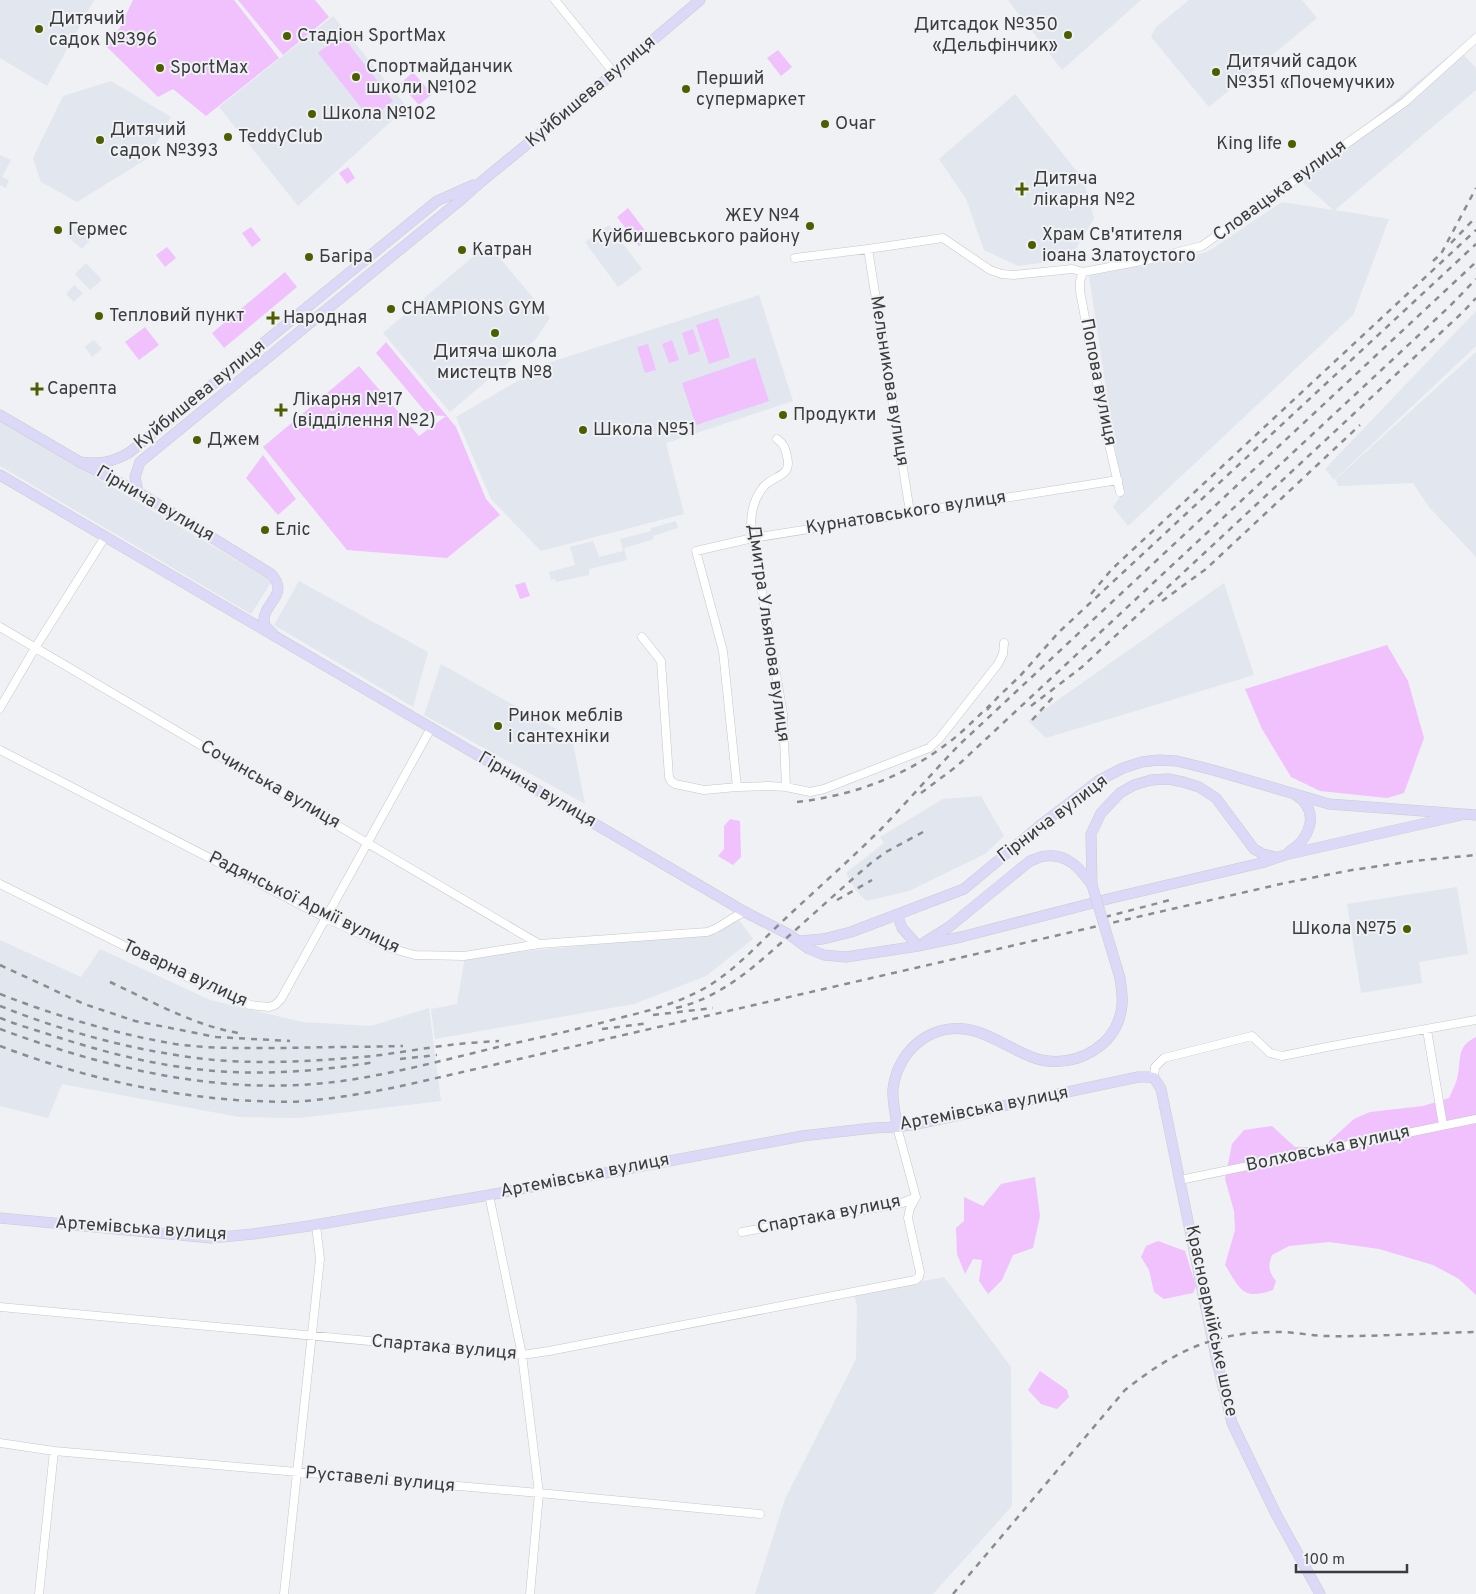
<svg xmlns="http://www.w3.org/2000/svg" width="1476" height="1594" viewBox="0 0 1476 1594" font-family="Overpass,sans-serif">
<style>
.built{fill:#e1e6ef}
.green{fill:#f0c1fc}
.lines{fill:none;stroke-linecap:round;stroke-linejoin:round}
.minor-casing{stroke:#c5c6c9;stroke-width:9}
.major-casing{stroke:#cccccd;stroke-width:11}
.minor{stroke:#fff;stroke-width:8}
.major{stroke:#dcd8f7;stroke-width:10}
.rail{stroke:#8b8c8e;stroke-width:2.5;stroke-dasharray:6 6;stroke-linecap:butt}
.major-bridge-casing{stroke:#cccccd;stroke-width:11;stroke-linecap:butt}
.major-bridge{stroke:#dcd8f7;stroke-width:10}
.poi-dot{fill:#4d5e01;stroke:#f0f1f4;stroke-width:2}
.labels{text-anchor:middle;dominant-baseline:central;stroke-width:4;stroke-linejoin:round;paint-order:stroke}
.poi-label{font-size:18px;fill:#3b3c3d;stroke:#f0f1f4;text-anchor:start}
.street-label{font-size:18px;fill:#3b3c3d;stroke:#f0f1f4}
</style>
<rect width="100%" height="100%" fill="#f0f1f4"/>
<path class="built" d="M0 0H94L47 86 0 58Z
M1008 0H1141L1062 70Z
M1189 0H1302L1317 18 1209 107 1151 37 1156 27Z
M333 16 407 107 298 206 219 107Z
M1457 49 1464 55 1476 68V90L1335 210 1389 219 1353 315 1128 526 1113 507 1122 494 1089 276 1207 252 1282 202 1333 210 1300 180Z
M111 81 171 117 148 158 77 202 41 182 33 158 63 96Z
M1015 94 1083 179 1094 218 1070 259 1018 266 984 250 966 199 939 159Z
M0 155 11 160 2 177 9 180 6 188 0 185Z
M609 225 642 269 618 287 585 242Z
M75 227 90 240 82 249 67 236Z
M488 244 550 318 535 340 450 412 383 333Z
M86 263 102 280 90 290 75 274Z
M74 285 83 293 74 302 66 294Z
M759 295 793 401 666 443 684 514 541 551 491 499 456 417 548 363Z
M1476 311V346L1334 480 1325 469Z
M94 340 102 349 92 357 85 347Z
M1476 352V557L1429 507 1413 483 1338 486 1336 479Z
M0 421 272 581 251 614 0 466Z
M676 521 678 528 653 536 654 539 624 548 627 560 589 569V575L556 582 555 579 551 580 549 572 575 565 570 547 593 541 599 557 623 551 620 539 651 531V528Z
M299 581 428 652 413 707 274 625Z
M1224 583 1254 675 1046 738 1028 721Z
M441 664 572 738 585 804 424 715Z
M981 796 1004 836 985 854 909 891 866 901 855 889 846 873 884 843 880 837 943 799Z
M1457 887 1468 954 1419 962 1422 983 1361 993 1347 904Z
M739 920 753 939 706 976 634 1004 435 1039 431 1009 457 1004 465 957 715 933 732 922Z
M0 940 81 977 100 949 210 1000 302 1022 371 1026 429 1008 441 1101 299 1118 239 1117 62 1084 48 1118 0 1106Z
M944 1277 1011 1367 1012 1506 933 1594H755L785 1499 856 1359 857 1306 854 1294Z"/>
<path class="green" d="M133 0H234L279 58 206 116 173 89 158 97 107 47 119 29Z
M238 0H315L329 17 283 55Z
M341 34 393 101 370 119 318 53Z
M778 50 792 67 781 76 767 58Z
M413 72 432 94 419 105 400 84Z
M348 167 355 178 347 184 339 173Z
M628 208 650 237 639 246 617 217Z
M251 227 261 240 252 247 242 233Z
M167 247 176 258 165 267 156 255Z
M285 272 297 287 224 348 212 333Z
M718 318 730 357 709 364 696 325Z
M145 327 159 345 139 360 125 342Z
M693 329 700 351 689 355 682 333Z
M672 340 679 360 669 363 662 344Z
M386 342 456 427 486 499 500 515 447 558 347 550 263 447 359 366 419 436 446 416 428 415 376 353Z
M648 344 656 370 645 373 637 347Z
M755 358 769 401 696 425 682 383Z
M263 455 296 499 278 515 246 478Z
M525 582 530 596 520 599 515 585Z
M1387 645 1408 681 1424 738 1404 793 1387 798 1320 791 1291 777 1262 729 1245 689Z
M730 819 740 821 741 857 733 865 718 856 724 849V826Z
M1476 1037V1295L1459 1279 1433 1265 1379 1249 1329 1242 1289 1246 1272 1255C1268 1266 1268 1271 1276 1281L1273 1290C1243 1301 1240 1289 1225 1265L1235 1230 1234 1211 1225 1179 1232 1144 1244 1130 1272 1126 1295 1147H1323L1354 1119 1370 1112 1423 1106 1449 1098C1452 1092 1455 1085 1457 1079 1462 1060 1455 1047 1476 1037Z
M1035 1177 1040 1216 1033 1248 1013 1255 1002 1280 988 1294 979 1281 982 1260 973 1259 965 1274 957 1254 956 1228 964 1221V1197L983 1206 1001 1184Z
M1158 1241 1185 1251 1196 1286 1193 1293 1164 1299 1154 1292 1149 1270 1141 1257 1146 1246Z
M1040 1371 1067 1390 1069 1397 1057 1409 1041 1404 1028 1390Z"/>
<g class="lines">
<g class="minor-casing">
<path id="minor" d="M555 0 614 73
M868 249 910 512
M795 258 868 249 943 238 990 270 1002 274 1014 275 1072 269 1083 272 1147 260 1202 246 1405 102 1476 38
M1083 272 1080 281V291L1105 427 1120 492
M777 439C784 444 785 448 787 456 793 480 770 474 761 490 753 502 751 513 751 528L783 714 786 787
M0 627 539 944
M642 637 661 661 669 777 671 781 675 784 704 790 737 787 768 786 786 787 810 792 824 789 929 748 939 739 998 664 1003 654 1004 643
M0 708 35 648 105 537
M0 750 326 918 393 949 415 955 464 956 539 944 707 932C721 928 731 917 745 912
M737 787 723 651 696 551 753 538 1118 480
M0 884 193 980 250 1005 269 1007 275 1005 281 999 431 728
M1427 1030 1443 1125
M1154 1078 1155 1067 1164 1058 1252 1036 1270 1053 1282 1056 1332 1046 1476 1020
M1180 1180 1476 1119
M489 1195 522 1355 539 1493 530 1594
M742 1232 902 1203 916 1197
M0 1307 522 1355 549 1351 915 1280 919 1277 920 1272 908 1218 910 1208 916 1197 897 1127
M0 1443 54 1451 539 1493 760 1514
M39 1594 54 1451
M284 1594 320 1259 316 1225"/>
</g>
<g class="major-casing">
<path id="major" d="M0 415 80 462 138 492 271 574C292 596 258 605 265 625 267 628 270 631 273 634
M80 462C100 465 113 462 130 452L437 201 473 185
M0 475 745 912 790 935 809 949 824 955 846 957 918 946 961 937 1112 898 1261 863 1285 855 1466 814
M138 492 135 477 140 462 463 198 481 182 614 73 700 0
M1289 852C1310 839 1321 811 1296 795
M1092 885 1091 834 1101 813 1120 793 1134 785 1151 780 1168 779 1183 782 1199 787 1216 798 1254 849 1263 854 1275 857
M897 914 902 928 918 946
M799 941 823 939 851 932 964 889 1043 823 1098 781 1123 768 1142 762 1158 760 1177 761 1213 770 1329 804 1476 815
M925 942 949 927 1030 861C1035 859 1041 856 1046 856 1068 853 1081 870 1092 885
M897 1127C896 1115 892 1101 893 1089 898 1047 937 1018 978 1032 999 1039 1021 1055 1041 1060 1079 1067 1118 1045 1122 1005 1123 996 1121 987 1120 978
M0 1218 211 1238 253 1234 309 1226 489 1195 802 1136 873 1128 897 1127 917 1124 1138 1077H1148L1154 1078 1161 1089 1217 1362 1232 1423 1276 1514 1320 1594"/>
</g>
<use href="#minor" class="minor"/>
<use href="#major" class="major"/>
<path class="rail" d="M1451 243 1476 217
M1433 261 1441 254 1476 188
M1091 594 1112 569 1476 230
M1162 601 1206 569 1360 425
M1031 706 1082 667 1463 312 1476 298
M987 710 997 698 1020 676 1059 632 1476 244
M1032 720 1056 694
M921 793 957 766 986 739 1450 306 1476 279
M797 802C850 796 901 778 944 746 961 734 975 719 990 705
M837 900 872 880
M1105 917 1170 900
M0 965 84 1004 135 1021 216 1037 290 1041
M110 982C151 1001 193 1025 238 1033
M0 994C56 1016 116 1034 175 1044 210 1049 246 1048 282 1048 322 1047 363 1047 403 1046
M0 1006C65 1032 135 1051 205 1059 252 1064 301 1062 349 1058 383 1056 416 1049 450 1045 466 1043 483 1042 499 1041
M676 1008C723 997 756 965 791 934 818 910 844 886 871 863L886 852 923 832
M653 1015 713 1008
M0 1018C17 1025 36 1030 54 1036 103 1052 154 1065 205 1070 262 1076 319 1071 375 1062
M0 1029C105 1068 221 1096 334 1082 398 1074 461 1055 524 1041 556 1034 587 1027 619 1018 649 1011 678 1003 705 988 736 970 761 941 787 917 818 888 851 859 882 828 908 801 933 772 959 745L1476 262
M602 1029 649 1023
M0 1046C76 1075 155 1094 236 1100 259 1101 282 1103 305 1101 339 1098 373 1092 406 1085L1285 883 1352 870 1413 861 1476 855
M400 1059 437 1055
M953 1594 1125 1390C1173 1352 1215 1331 1278 1332 1293 1332 1308 1335 1323 1336 1374 1337 1425 1333 1476 1332"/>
<g class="major-bridge-casing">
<path id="major-bridge" d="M1092 885 1120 978"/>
</g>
<use href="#major-bridge" class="major-bridge"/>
</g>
<g class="poi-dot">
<circle cx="39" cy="29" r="5"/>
<circle cx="1068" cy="35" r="5"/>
<circle cx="287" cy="36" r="5"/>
<circle cx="160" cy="68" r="5"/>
<circle cx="1216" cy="72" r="5"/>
<circle cx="356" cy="77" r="5"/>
<circle cx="686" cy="89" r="5"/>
<circle cx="312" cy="114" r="5"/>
<circle cx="825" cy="124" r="5"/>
<circle cx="228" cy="137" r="5"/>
<circle cx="100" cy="140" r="5"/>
<circle cx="1292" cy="144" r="5"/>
<path d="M1019.5 181.5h5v5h5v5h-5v5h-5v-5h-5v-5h5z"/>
<circle cx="810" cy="226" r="5"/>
<circle cx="58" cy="230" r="5"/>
<circle cx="1032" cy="245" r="5"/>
<circle cx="462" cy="250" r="5"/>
<circle cx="309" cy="257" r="5"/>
<circle cx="391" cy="309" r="5"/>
<circle cx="99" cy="316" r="5"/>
<path d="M270.5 310.5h5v5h5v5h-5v5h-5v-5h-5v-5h5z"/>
<circle cx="495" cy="333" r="5"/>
<path d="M34.5 381.5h5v5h5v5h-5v5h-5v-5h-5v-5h5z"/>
<path d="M278.5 402.5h5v5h5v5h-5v5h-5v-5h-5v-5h5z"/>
<circle cx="783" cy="415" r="5"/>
<circle cx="583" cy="430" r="5"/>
<circle cx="197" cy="440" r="5"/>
<circle cx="265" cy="530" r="5"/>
<circle cx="498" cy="726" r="5"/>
<circle cx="1407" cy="929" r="5"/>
</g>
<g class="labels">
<g class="poi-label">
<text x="49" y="19">Дитячий<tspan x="49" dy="21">садок №396</tspan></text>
<text x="1058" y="25" text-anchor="end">Дитсадок №350<tspan x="1058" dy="21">«Дельфінчик»</tspan></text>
<text x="297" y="36">Стадіон SportMax</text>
<text x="1226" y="62">Дитячий садок<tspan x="1226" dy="21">№351 «Почемучки»</tspan></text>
<text x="366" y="67">Спортмайданчик<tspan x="366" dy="21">школи №102</tspan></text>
<text x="170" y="68">SportMax</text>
<text x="696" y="79">Перший<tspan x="696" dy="21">супермаркет</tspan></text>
<text x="322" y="114">Школа №102</text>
<text x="835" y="124">Очаг</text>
<text x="110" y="130">Дитячий<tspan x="110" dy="21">садок №393</tspan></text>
<text x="238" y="137">TeddyClub</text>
<text x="1282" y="144" text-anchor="end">King life</text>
<text x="1033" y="179">Дитяча<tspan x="1033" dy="21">лікарня №2</tspan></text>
<text x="800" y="216" text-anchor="end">ЖЕУ №4<tspan x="800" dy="21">Куйбишевського району</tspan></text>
<text x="68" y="230">Гермес</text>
<text x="1042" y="235">Храм Св'ятителя<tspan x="1042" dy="21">іоана Златоустого</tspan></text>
<text x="472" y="250">Катран</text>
<text x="319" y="257">Багіра</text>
<text x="401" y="309">CHAMPIONS GYM</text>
<text x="109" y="316">Тепловий пункт</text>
<text x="283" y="318">Народная</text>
<text x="495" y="352" text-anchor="middle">Дитяча школа<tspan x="495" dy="21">мистецтв №8</tspan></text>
<text x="47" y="389">Сарепта</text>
<text x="292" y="400">Лікарня №17<tspan x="292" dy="21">(відділення №2)</tspan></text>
<text x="793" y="415">Продукти</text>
<text x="593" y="430">Школа №51</text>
<text x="207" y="440">Джем</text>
<text x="275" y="530">Еліс</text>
<text x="508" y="716">Ринок меблів<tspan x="508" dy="21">і сантехніки</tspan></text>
<text x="1397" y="929" text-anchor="end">Школа №75</text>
</g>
<g class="street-label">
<text transform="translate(591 92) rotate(-40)">Куйбишева вулиця</text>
<text transform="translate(1280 191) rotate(-36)">Словацька вулиця</text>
<text transform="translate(889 381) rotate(81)">Мельникова вулиця</text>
<text transform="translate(1098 382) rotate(79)">Попова вулиця</text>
<text transform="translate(200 395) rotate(-39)">Куйбишева вулиця</text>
<text transform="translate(155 504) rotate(30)">Гірнича вулиця</text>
<text transform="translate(906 513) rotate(-9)">Курнатовського вулиця</text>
<text transform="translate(768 633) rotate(82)">Дмитра Ульянова вулиця</text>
<text transform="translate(270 785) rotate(30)">Сочинська вулиця</text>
<text transform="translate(537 790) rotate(30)">Гірнича вулиця</text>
<text transform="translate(1053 819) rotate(-37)">Гірнича вулиця</text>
<text transform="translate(304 903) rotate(26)">Радянської Армії вулиця</text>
<text transform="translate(185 974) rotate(25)">Товарна вулиця</text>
<text transform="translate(984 1109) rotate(-11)">Артемівська вулиця</text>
<text transform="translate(1328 1149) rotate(-12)">Волховська вулиця</text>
<text transform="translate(585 1176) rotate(-11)">Артемівська вулиця</text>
<text transform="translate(829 1215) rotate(-11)">Спартака вулиця</text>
<text transform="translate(141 1229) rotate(4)">Артемівська вулиця</text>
<text transform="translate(1211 1321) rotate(78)">Красноармійське шосе</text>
<text transform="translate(444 1348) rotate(5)">Спартака вулиця</text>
<text transform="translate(380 1480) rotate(5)">Руставелі вулиця</text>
</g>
</g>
<path d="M1296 1564v8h111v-8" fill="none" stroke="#3b3c3d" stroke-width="2.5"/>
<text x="1304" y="1564" font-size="15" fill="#3b3c3d" stroke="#f0f1f4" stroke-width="4" paint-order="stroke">100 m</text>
</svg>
